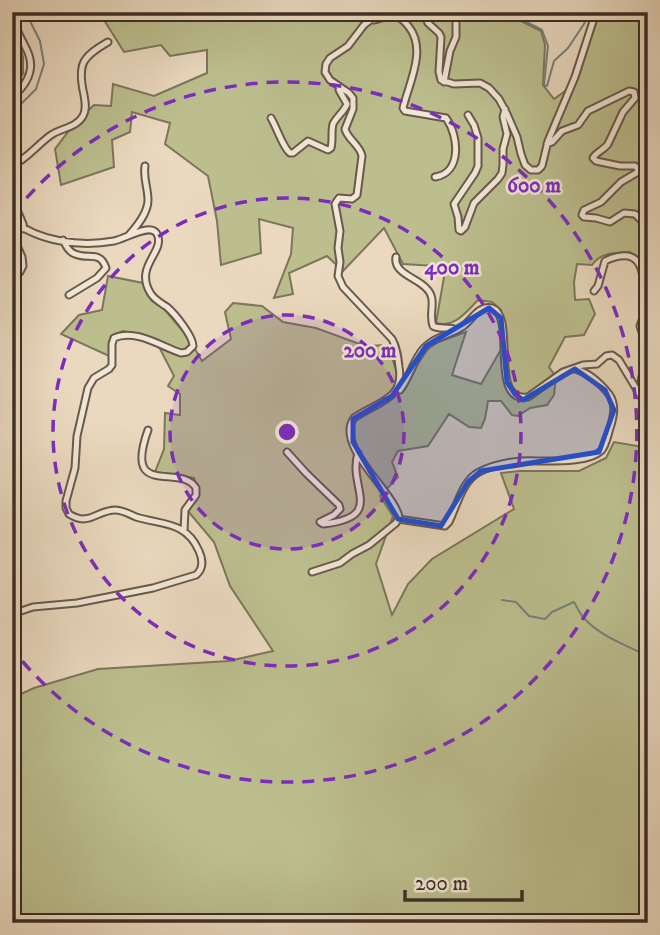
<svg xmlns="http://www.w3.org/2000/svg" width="660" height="935" viewBox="0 0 660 935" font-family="'IM FELL DW Pica',serif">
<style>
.green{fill:#bcbe8e;stroke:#7c765a;stroke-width:2}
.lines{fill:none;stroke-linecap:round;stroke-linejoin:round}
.stream{stroke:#75817f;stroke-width:2}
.minor-casing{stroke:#68594c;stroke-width:9}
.minor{stroke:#f1e6d5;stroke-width:5}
.marked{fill:#1d4ed8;fill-opacity:0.2;stroke:#1d4ed8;stroke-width:5;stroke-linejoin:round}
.ring{fill:none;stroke:#7b2cbf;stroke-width:3.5;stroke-dasharray:12 9}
.centre{fill:#7b2cbf;stroke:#f1e6d5;stroke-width:3.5}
.ring-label{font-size:21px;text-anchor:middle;font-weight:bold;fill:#7b2cbf;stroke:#f1e6d5;stroke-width:5;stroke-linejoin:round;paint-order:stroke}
</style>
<rect width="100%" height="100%" fill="#ead9bf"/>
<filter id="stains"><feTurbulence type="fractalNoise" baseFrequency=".00286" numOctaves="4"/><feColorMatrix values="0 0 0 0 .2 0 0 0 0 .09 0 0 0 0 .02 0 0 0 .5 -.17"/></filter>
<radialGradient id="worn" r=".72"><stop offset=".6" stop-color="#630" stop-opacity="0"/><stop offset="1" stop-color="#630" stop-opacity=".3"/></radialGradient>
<path class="green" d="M99 12H512L515 18 541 31 545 45 543 85 554 99 575 84 596 23 604 12H639L648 23V305C644 286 644 265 630 252 615 253 601 252 592 265L577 264 574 282 575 300 589 299 595 314 584 335 565 337 549 367 556 377 554 395 547 405 530 408 518 416 512 415 501 401H488L485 419 481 428 469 427 449 414 428 446 398 451 392 462 398 477 380 496 393 516 376 564 392 615 408 584 432 559 514 509 501 473 520 471H579L606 458 614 442 643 447 648 442V923H12V698L34 688 98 669 229 661 273 651 230 586 214 542 187 510 199 493 194 478 155 472 164 449 165 413 180 415V394L168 386 174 376 155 339 123 331 111 336 109 343V356L61 334 79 315 102 310 108 276 143 283 151 300 165 310 188 337 202 361 231 339 225 312 233 303 262 306 283 322 316 328 365 346 388 345 402 389 430 345 466 332 452 375 481 384 503 346 501 310 492 302 478 300C466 312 455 328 436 323L444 277 436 266 403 264 384 228 343 271 327 256 289 273 293 294 274 298 291 254 293 228 259 219 261 253 221 265 217 221 208 176 165 144 170 123 132 112 130 132 112 140 114 167 61 185 55 149 74 124 94 105 111 106 113 84 154 96 207 73V50L170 56 161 45 124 52Z
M12 17 23 57V74L12 89Z"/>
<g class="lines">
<path class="stream" d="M515 12 517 17 542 30 548 46 544 85 547 86 554 61 568 48 584 24 589 12
M635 12 641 29 648 38
M12 113 36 89 44 64 40 41 29 19V12
M502 600 516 602 529 616 545 619 552 612 574 602C577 607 579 612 583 617 599 636 626 645 648 656"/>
<g class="minor-casing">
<path id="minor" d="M423 12 428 23 439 33 441 37 439 72 441 80 454 84 480 83 489 88 499 99 507 114 517 137 521 154 525 165 531 170H538L542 166 548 141 575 77 596 12
M644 12 648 17
M374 20C380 19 390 14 396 16 401 18 406 23 409 27 427 50 409 83 403 108L405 111 446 118C459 136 462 173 435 177
M444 82 450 51 456 37V12
M12 99C19 91 28 82 30 71 35 50 11 34 15 12
M468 115 474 125 478 138V166L475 173 454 204 458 217 459 230 461 231 465 227 474 203 498 179 502 173 503 165V149L507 134 503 117 505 109
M271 118C277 128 283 148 290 153H293L308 141 328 150 331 148C333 141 331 131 333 124 337 116 344 112 347 104L339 90 340 87
M547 144 552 142 562 131 578 125 588 111 629 91 634 92 635 98 623 112 608 144C604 150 596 152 593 158L596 161 620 166H635L638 169V172L621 182 601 202 584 210 582 215 584 217 596 218 610 222 624 213 635 214 643 222 648 239
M12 166C28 158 37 145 51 135 61 128 76 128 83 116 87 109 85 102 84 95 77 64 82 57 108 42
M12 198 23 224 24 229
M12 220C39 242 81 247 114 241 125 239 151 222 157 234 166 252 133 266 151 294 155 300 161 303 167 307 175 314 193 336 193 346L187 352 181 353C162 347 135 328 114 338L112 344V365L109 369 94 378 88 388 77 436 75 468 66 501V508L69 514C89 527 97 510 115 510 123 510 129 514 136 517 162 525 186 521 199 551 203 560 203 569 196 575L153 588 77 603 33 607 12 614
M12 234 22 257 23 266 20 272 12 273
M129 235C137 226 148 213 148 200 148 188 143 178 145 166
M63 240C66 246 69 252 75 254 89 260 100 250 106 268L97 278 69 295
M396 257C393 273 417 278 426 288 438 299 428 313 433 326 440 330 449 326 457 330
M594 291 598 286 605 261C613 257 619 255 628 256 647 259 643 291 646 307
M648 304 640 326 648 351
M648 355C640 384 637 382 648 412
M400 390C410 377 413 360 424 348 434 337 450 335 462 327 471 322 478 304 492 308 517 316 488 404 528 397L563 372 583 365 597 364 606 356 612 355 619 360 643 400
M148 430C123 500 180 462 196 488V495L185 510 184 531
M287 452 306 473 339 505 340 509 334 515 320 522 323 524C387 517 347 488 358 453
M398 519 445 526 449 522C457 506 462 481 479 472 491 466 508 462 521 461 541 460 586 465 601 451 607 445 608 433 611 425 614 414 616 404 609 394 600 383 588 372 575 369
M312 572 340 563 352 554 369 545 396 523 399 517C394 491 334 446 354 418 376 402 405 400 399 367 398 357 397 348 392 339L343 287 338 276 340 262 338 248 340 231 335 204 339 198 352 199 357 195 362 156C360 145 348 140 345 129L353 109V98L349 93 330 80 325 72 326 64 330 58 348 46 364 25 381 12"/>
</g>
<use href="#minor" class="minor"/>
</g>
<path class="marked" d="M489 308 501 318 507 382 515 394 523 400 575 369 605 390 614 410 599 452 481 471 468 482 441 526 398 519 353 442V419L392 396 426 346Z"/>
<circle cx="287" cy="432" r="117" fill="#7b2cbf" fill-opacity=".12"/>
<g class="ring">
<circle cx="287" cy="432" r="117"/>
<circle cx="287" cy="432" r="234"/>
<path d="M13 214A350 350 0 1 1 13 650"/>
</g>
<circle cx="287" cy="432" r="10" class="centre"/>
<g class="ring-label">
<text x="534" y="192">600 m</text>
<text x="452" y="274">400 m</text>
<text x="370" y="357">200 m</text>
</g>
<rect width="660" height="935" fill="none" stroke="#ead9bf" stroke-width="42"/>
<rect x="14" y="14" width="632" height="907" fill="none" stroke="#3c2e26" stroke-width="3.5"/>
<rect x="21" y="21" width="618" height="893" fill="none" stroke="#3c2e26" stroke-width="2"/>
<path d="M405 890v10h117v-10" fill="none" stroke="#3c2e26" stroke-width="3.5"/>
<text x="415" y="890" font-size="21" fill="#3c2e26" stroke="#f1e6d5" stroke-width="5" paint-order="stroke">200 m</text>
<rect width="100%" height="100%" filter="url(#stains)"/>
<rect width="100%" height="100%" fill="url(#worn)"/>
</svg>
